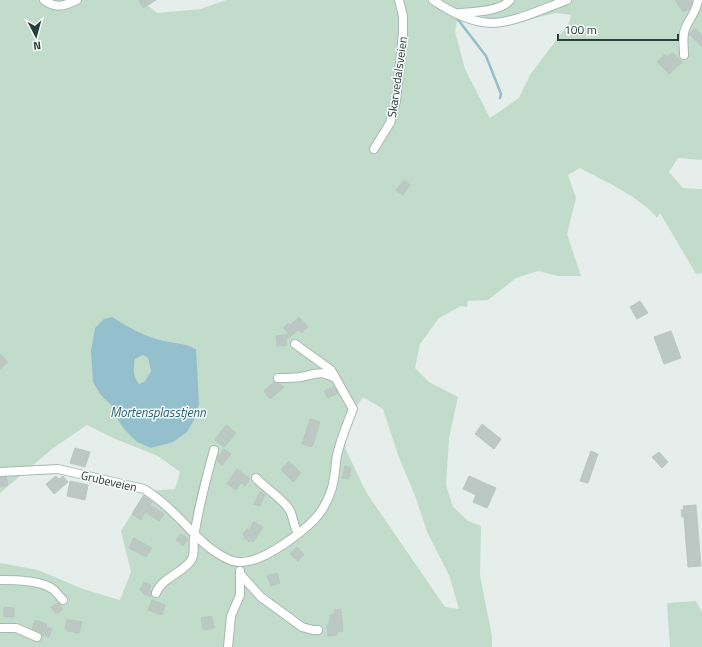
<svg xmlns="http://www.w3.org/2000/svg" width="702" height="647" viewBox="0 0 702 647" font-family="'Titillium Web',sans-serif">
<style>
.green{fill:#c2dccb;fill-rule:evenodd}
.water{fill:#94bfcd;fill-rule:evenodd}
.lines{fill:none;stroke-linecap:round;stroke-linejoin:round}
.stream{stroke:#94bfcd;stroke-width:2.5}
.building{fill:#bcc8c4;stroke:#b9c7c2}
.minor-casing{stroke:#a9b6b2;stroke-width:10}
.minor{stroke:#fff;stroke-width:8}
.labels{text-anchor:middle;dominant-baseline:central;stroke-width:3;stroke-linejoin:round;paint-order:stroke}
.street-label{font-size:12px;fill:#273e3a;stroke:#f7faf9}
.water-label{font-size:13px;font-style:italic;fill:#266275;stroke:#f7faf9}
</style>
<rect width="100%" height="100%" fill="#e6eeeb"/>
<path class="green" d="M0 0H141L157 13 201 9 226 0H702V160L678 158 669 172 683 188 702 189V273L696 274 660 213 657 218C642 198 602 180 580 168L568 175 576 198 567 234 581 276H558L538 271 516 278 488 300 468 301 467 307 461 306 439 318 420 344 415 368 429 382 458 397 449 438 446 485 453 507 468 521 481 526 480 576 492 636V647H0V563L38 570 83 589 120 600 131 572 121 531 146 491 175 489 180 472 158 456 113 438 87 425 52 449 0 493ZM556 13 571 15 569 23 530 75 519 98 490 118 465 69 455 32 458 15H479L499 24 515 23ZM112 317C126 325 141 335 157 339 171 344 181 341 196 349V362L118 420 111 405ZM363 397 383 409 398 455 416 498 427 532 449 575 459 609 445 607 366 492 346 450 343 426Z
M143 355 148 358 151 371 145 381 139 384C132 375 132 370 135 359Z
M696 601 702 612V647H670L667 603Z"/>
<path class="water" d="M112 317C126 325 141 335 157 339 171 344 181 341 196 349L199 404 195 418 187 432 173 442 151 448 137 442 125 430 118 420 111 405 100 394 93 382 91 351 95 328 104 319ZM143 355 148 358 151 371 145 381 139 384C133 376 133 369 135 359Z"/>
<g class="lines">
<path class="stream" d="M456 17 486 56 501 94 500 98"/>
</g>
<path class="building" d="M139 0H156L143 8Z
M675 0H692V1L690 8 683 12Z
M695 28 702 35V47L689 34Z
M672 53 673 54H674L682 62 669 74 657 62 665 54 667 57Z
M404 180 410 185 403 195 396 190Z
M640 301 648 313 637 319 630 307Z
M299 317 308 327 301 333 298 330 286 340 287 345 277 346 276 336 289 334 283 328 288 323 290 325Z
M671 331 681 358 664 364 654 337Z
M0 354 8 362 0 369Z
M274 382 280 384 284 387 270 399 264 391Z
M334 387 338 393 328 398 324 391Z
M310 419 320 422 312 447 302 444Z
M482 424 501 439 494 449 475 434Z
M226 425 236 433 224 447 215 440Z
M75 448 90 452 85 467 70 463Z
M224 449 231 454 222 465 217 461 218 456Z
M591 451 598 454 588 483 580 481Z
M659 452 668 462 662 468 652 457Z
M289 461 301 473 293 482 281 470Z
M345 466 351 468 349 479 342 478Z
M237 469 250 479 245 486 241 483 236 490 227 484Z
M56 476 59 479 63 476 68 482 54 494 46 484Z
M469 476 496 488 487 508 473 502 476 495 463 489Z
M6 477 8 485 0 487V478Z
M70 481 88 485 85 500 67 496Z
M260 492 265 494 260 506 254 504Z
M143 496 152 502 150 505 164 514 159 521 145 512 141 520 132 514Z
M696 505 701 566 688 567 684 517H682L681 510 684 509 683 506Z
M254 522 263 527 253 542 251 540 249 542 244 538 245 537 243 535 247 529 249 530Z
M181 534 188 539 183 546 176 540Z
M134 538 152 548 146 557 129 548Z
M297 547 304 555 298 561 290 554Z
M277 573 280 583 271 586 267 576Z
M144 582 151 585 149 589 151 590V597L142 593 143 592 140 590Z
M152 600 165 605 162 615 148 610Z
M58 603 63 609 58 613H55L51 607Z
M4 607 14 608V617H4Z
M341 609 343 631 337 632V635L328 636 327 625H329V621H330V615L334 614V610Z
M212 616 214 628 203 630 201 618Z
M67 619 82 622 79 633 67 631 65 628Z
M35 620 47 624 46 627 52 629 49 637 42 635 40 632 32 629Z"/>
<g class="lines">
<g class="minor-casing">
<path id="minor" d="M44 0C56 9 64 6 77 0
M433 0C449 11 472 23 493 23 516 22 545 8 567 0
M460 13C474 12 502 11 510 0
M684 55C684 47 682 37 685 29 689 19 697 11 698 0
M374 149 390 123 396 101 403 33V16L399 0
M278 378C286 378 294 378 301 377 316 374 320 370 335 378
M0 472 58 469 144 489C157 497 168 507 179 518 191 530 202 544 217 553 223 557 232 562 239 562 262 564 309 529 322 510 325 505 329 497 331 491 335 480 335 467 337 455 341 439 347 424 353 409L331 370 295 344
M256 478C266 489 281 497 289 509 294 517 293 526 298 533
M240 574 261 597 302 627 313 630H318
M0 580C15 580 42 580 54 590 57 593 60 597 63 600
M156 593C162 577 184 573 192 559 195 553 193 544 194 538 198 508 206 479 214 450
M0 628H16L37 637
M228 647 231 616 240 595V571"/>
</g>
<use href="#minor" class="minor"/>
</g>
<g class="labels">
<g class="street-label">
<text transform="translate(397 77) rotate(-82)">Skarvedalsveien</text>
<text transform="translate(109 481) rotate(13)">Grubeveien</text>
</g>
<g class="water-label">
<text x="158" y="412">Mortensplasstjenn</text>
</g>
</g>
<g transform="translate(36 36) rotate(174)" stroke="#f7faf9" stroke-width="3" paint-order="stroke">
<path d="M0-3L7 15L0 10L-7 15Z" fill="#273e3a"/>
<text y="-6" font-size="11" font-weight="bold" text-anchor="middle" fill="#273e3a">N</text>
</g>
<path d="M558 34v6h120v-6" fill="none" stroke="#273e3a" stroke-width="2"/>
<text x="564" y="34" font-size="12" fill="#273e3a" stroke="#f7faf9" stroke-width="3" paint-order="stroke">100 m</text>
</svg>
